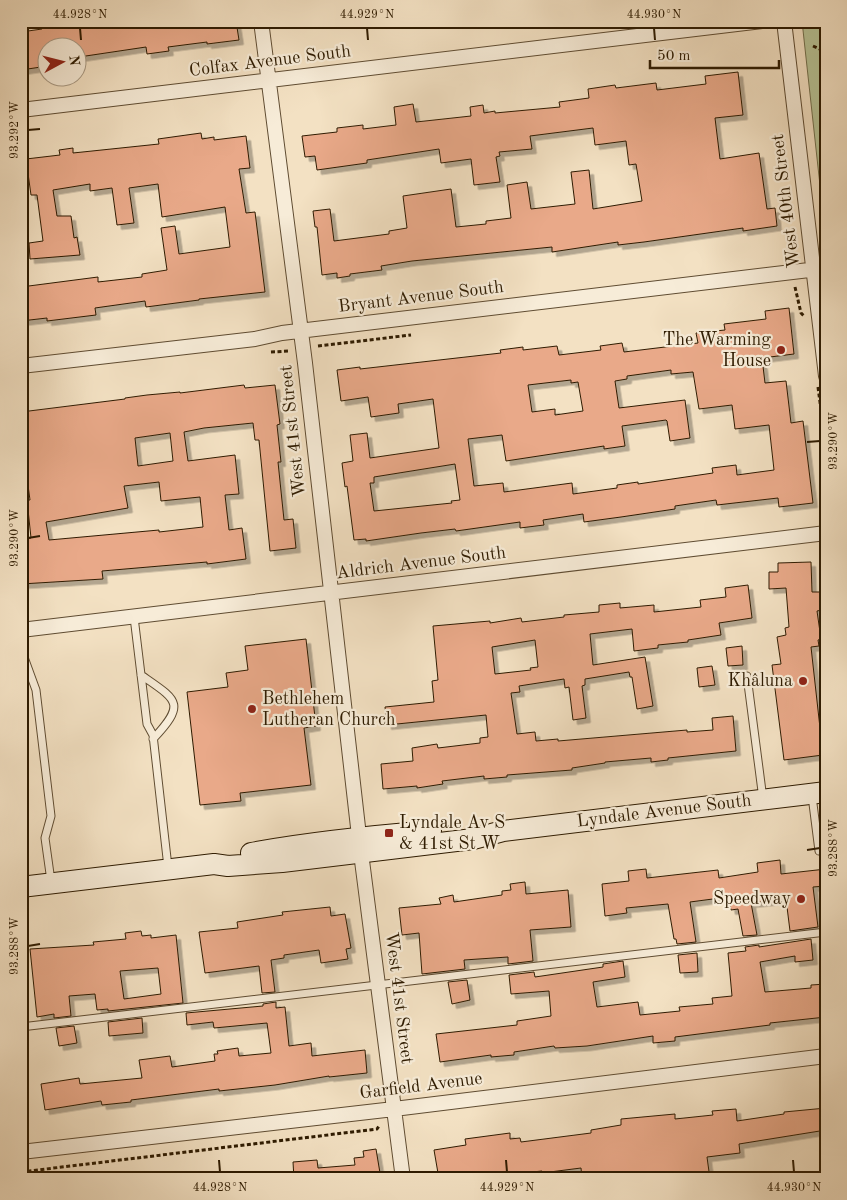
<svg xmlns="http://www.w3.org/2000/svg" width="847" height="1200" viewBox="0 0 847 1200" font-family="'Old Standard TT',serif">
<style>
.green{fill:#b7c396;stroke:#726f4c}
.building{fill:#e9a989;stroke:#2e1b01;fill-rule:evenodd;filter:url(#shadow)}
.lines{fill:none;stroke-linecap:round;stroke-linejoin:round}
.service-casing{stroke:#5f4c32;stroke-width:9}
.minor-casing{stroke:#5f4c32;stroke-width:16}
.secondary-casing{stroke:#2e1b01;stroke-width:22}
.path{stroke:#2e1b01;stroke-width:3;stroke-dasharray:4 2.5;stroke-linecap:butt}
.service{stroke:#f7ecd8;stroke-width:7}
.minor{stroke:#f7ecd8;stroke-width:14}
.secondary{stroke:#f7ecd8;stroke-width:20}
.ticks{fill:none;stroke:#2e1b01;stroke-width:2}
.poi-dot{fill:#8f2418;stroke:#f7ecd8;stroke-width:2}
.labels{text-anchor:middle;dominant-baseline:central;stroke-width:4.5;stroke-linejoin:round;paint-order:stroke}
.street-label{font-size:18px;fill:#2e1b01;stroke:#f7ecd8}
.poi-label{font-size:18px;fill:#2e1b01;stroke:#f7ecd8;text-anchor:end}
.neatline{fill:none;stroke:#2e1b01;stroke-width:2}
.ticks-label{font-size:12px;text-anchor:middle;fill:#2e1b01}
</style>
<defs>
<filter id="shadow"><feDropShadow dx="4.5" dy="4.5" stdDeviation="0" flood-color="#0004"/></filter>
</defs>
<rect width="100%" height="100%" fill="#f3e1c3"/>
<filter id="stains"><feTurbulence type="fractalNoise" baseFrequency=".004" numOctaves="4"/><feColorMatrix values="0 0 0 0 .2 0 0 0 0 .09 0 0 0 0 .02 0 0 0 .5 -.17"/></filter>
<radialGradient id="worn" r=".72"><stop offset=".6" stop-color="#630" stop-opacity="0"/><stop offset="1" stop-color="#630" stop-opacity=".3"/></radialGradient>
<path class="green" d="M802 21H826V256L823 253 821 237 824 222Z"/>
<path class="building" d="M45 21H61L62 23 96 21V28L142 21H236L239 40 207 44V42L168 47 169 51 147 54 146 47 79 57 78 48H48V61L40 63 41 67 21 70V32L42 29 41 26 46 25Z
M738 72 743 115 715 118 720 159 759 153 767 209 775 208 777 226 743 231V228L644 242 618 245V242L552 252V247L412 261 381 266 382 270 350 274V276L337 278V273L322 275 317 227H315L313 211 330 209 334 241 389 234V231L407 228 403 196 451 189 456 227 486 224V221L511 218 507 185 527 182 531 209 575 204 571 172 589 170 593 209 642 201 636 164 629 165 626 141 595 145 593 128 530 136 532 149 499 152 500 156 496 157 500 182 474 185 471 159 441 163 439 149 367 160V163L317 170 315 156 305 157 302 136 337 132V128L363 125V129L396 125 394 107 413 104 416 122 471 116 470 107 483 105 484 113 495 111V113L560 107 559 102 589 98 588 89 615 85 616 88 656 83 657 90 706 84 705 76Z
M201 133 202 139 214 137V140L246 136 250 168 239 169 246 213 255 212 265 292 199 299V300L146 307 145 301 95 308 96 315 47 321V318L21 321V287L98 277V282L142 277V274L167 270 161 228 175 226 179 254 230 247 225 207 162 217 158 184 129 188 134 223 117 225 112 188 90 191V184L53 190 57 216H71L74 238 77 237 80 255 30 259 29 243 43 241 37 195H31L26 159 60 155 59 150 73 148V153L159 144 158 139Z
M789 308 794 354 762 358 765 383 786 381 791 423 803 421 813 503 779 507 778 498 717 505 716 500 675 506V509L621 517 584 522 583 514 543 520 544 525 520 528V522L456 531 455 529 421 533 366 541V539L354 540 347 486 345 487 342 463 353 461 350 435 367 433 370 458 439 448 433 399 398 404 399 413 371 417 368 397 341 401 337 370 360 367V369L501 353 500 350 523 347V350L557 346 559 355 601 350 600 346 622 343 624 352 698 343 696 333 725 330 724 324 766 319 765 311ZM671 370V374L693 372 699 409 732 405 735 429 769 425 774 470 737 475 736 465 712 468 713 473 638 484V482L617 485V488L573 494 572 483 504 492 503 483 474 486 468 439 502 435 506 461 604 446V449L625 446 622 426 666 420 667 421 670 441 690 438 685 400 619 408 615 381 627 379V376ZM571 380V383L578 382 583 411 555 415V409L532 412 528 385ZM455 464 460 500 451 501 452 503 374 511 370 483H374V477Z
M244 385 245 388 275 385 280 424 277 425 281 462H278L284 520 293 519 296 548 270 551 259 440H255L253 423 204 428 184 432 188 461 235 455 239 494 225 495 229 530 242 528 246 559 207 564V562L102 571 103 579 21 584V539L31 538 27 500H30L23 449H21V412L125 399V398L147 395 180 392V393ZM170 433 173 461 138 466 135 438ZM159 482 161 501 200 497 203 527 159 532V530L49 540 46 522 128 508 124 486Z
M811 562 812 592H821L822 610 817 611 821 639 818 640 819 646 811 647 823 755 784 760 772 665 781 664 777 637 786 635 785 628 789 627 786 588 769 589V572H778V563Z
M748 585 752 618 719 623 721 635 688 640V642L658 645V648L634 651 632 629 590 634 593 665 645 657 653 706 637 709 632 677H630L629 672 585 679V685L582 686 586 718 573 720 569 687 565 688 564 679 519 686 520 692 511 693 517 734 535 732 536 741 558 739V741L687 730V732L713 730 712 718 733 716 736 751 668 758V760L651 762V758L605 762V763L572 768V770L507 775V777L484 779V776L442 781 443 784 417 788V786L383 789 381 764 413 761 412 748 437 744 438 748 480 743V738L488 737 486 715 387 725 385 707 434 702 432 681 438 680 433 626 490 621V623L521 618 522 622 564 617V615L599 612V605L620 603V608L654 605V612L701 607 700 600 726 597 725 588ZM535 640 538 667 530 668 531 670 495 674 492 647Z
M306 639 316 726 304 728 311 785 240 793 241 801 200 805 187 692 228 687 226 673 248 670 245 646Z
M742 646 743 665 728 666 726 648Z
M712 666 715 685 699 687 697 668Z
M780 860 781 874 826 869V886L813 887 818 927 790 931 786 899 751 903 757 935 743 936 738 909 731 910 728 897 690 902 696 942 677 944 676 939H674L668 904 626 908 627 913 605 916 602 884 629 881 628 871 646 869 647 878 718 870 719 878 758 872 757 863Z
M525 882 526 894 568 890 571 927 530 930 533 961 508 964V957L464 960 465 969 422 974 419 933 402 935 399 908 441 904 439 898 453 895 454 902 502 895V891L511 890 510 884Z
M330 907 331 916 345 914 351 948 346 949 348 959 321 963 319 950 284 955V958L271 960 275 992 262 993 259 966 205 973 199 932 238 928 237 922 283 915 282 912Z
M141 931 142 936 151 935V938L176 935 183 1003 108 1011V1009L97 1010 95 994 69 996 71 1016 54 1018V1014L37 1017 30 949 94 945 93 942 126 939 125 933ZM158 968 161 994 124 999 120 971Z
M811 939 813 960 795 962V956L760 962 765 992 811 988V985L826 984V1017L770 1023V1025L675 1037V1041L653 1043V1036L587 1046 555 1048 554 1046 514 1052V1055L491 1057V1055L440 1062 436 1034 517 1025V1021L551 1016 549 991 511 994 509 975 534 972 535 977 603 967V964L623 961 625 977 593 982 597 1007 638 1002 640 1015 680 1011 679 1007 713 1004 712 998 732 996 728 953 746 951 745 947 759 945V947Z
M697 953 698 972 680 973 678 955Z
M467 980 470 1000 452 1004 448 982Z
M276 1002V1008L285 1007 289 1046 311 1043 312 1056 365 1050 367 1073 329 1077V1076L275 1085 219 1091V1089L131 1100V1102L102 1105 101 1101 45 1110 41 1084 79 1078 80 1084 142 1078 139 1060 170 1056 172 1067 215 1061 214 1054H218L217 1051 238 1048 239 1056 271 1053 267 1023 214 1028 213 1022 187 1025 186 1013 263 1006V1004Z
M142 1018 143 1033 109 1036 108 1022Z
M74 1026 77 1043 59 1046 56 1028Z
M826 1108V1130L739 1144 740 1153 707 1157 710 1179H582L581 1168 542 1173V1171L493 1176V1179H439L434 1150 466 1145 465 1139 510 1133V1139L520 1138 521 1142 591 1133V1130L621 1125V1119L675 1114V1119L713 1115 712 1111 736 1109 737 1121 784 1114V1112Z
M376 1149 381 1179H294L293 1162 317 1160 318 1168 355 1165 354 1158 364 1157 363 1151Z"/>
<g class="lines">
<g class="service-casing">
<path id="service" d="M134 617 147 724 153 735 168 867
M21 649 36 690 51 816 45 838 51 881
M141 675C177 700 187 703 153 739
M747 676 763 799
M812 796 819 851 826 850
M21 1027 826 932"/>
</g>
<g class="minor-casing">
<path id="minor" d="M261 21 305 363 359 836
M784 21 826 376
M21 110 762 21
M21 366 255 339 282 333 826 268
M21 630 826 533
M361 853 403 1179
M21 1152 394 1109 826 1056"/>
</g>
<g class="secondary-casing">
<path id="secondary" d="M251 853C311 842 370 836 431 831
M21 887 214 864 228 866 282 862 473 839 503 831 826 792"/>
</g>
<path class="path" d="M813 46 826 52
M792 258V232
M795 287 801 313 804 316
M318 346 411 335
M271 352 289 351
M818 387 826 448
M21 1172 377 1129 379 1126"/>
<use href="#service" class="service"/>
<use href="#minor" class="minor"/>
<use href="#secondary" class="secondary"/>
</g>
<path class="ticks" d="M80 28 81 40M367 28 368 40M654 28 655 40M28 130 40 129M807 442 820 441M28 538 40 536M807 850 820 848M28 946 40 944M219 1160 220 1172M506 1160 507 1172M793 1160 794 1172"/>
<g class="poi-dot">
<circle cx="781" cy="350" r="5"/>
<circle cx="803" cy="681" r="5"/>
<circle cx="252" cy="709" r="5"/>
<rect x="384" y="828" width="10" height="10" rx="2.5"/>
<circle cx="801" cy="899" r="5"/>
</g>
<g class="labels">
<g class="street-label">
<text transform="translate(270 61) rotate(-7)">Colfax Avenue South</text>
<text transform="translate(786 201) rotate(-97)">West 40th Street</text>
<text transform="translate(421 297) rotate(-7)">Bryant Avenue South</text>
<text transform="translate(293 431) rotate(-96)">West 41st Street</text>
<text transform="translate(421 563) rotate(-7)">Aldrich Avenue South</text>
<text transform="translate(664 811) rotate(-7)">Lyndale Avenue South</text>
<text transform="translate(399 998) rotate(83)">West 41st Street</text>
<text transform="translate(421 1086) rotate(-7)">Garfield Avenue</text>
</g>
<g class="poi-label">
<text x="771" y="340">The Warming<tspan x="771" dy="21">House</tspan></text>
<text x="793" y="681">Khâluna</text>
<text x="262" y="699" text-anchor="start">Bethlehem<tspan x="262" dy="21">Lutheran Church</tspan></text>
<text x="399" y="823" text-anchor="start">Lyndale Av S<tspan x="399" dy="21">&amp; 41st St W</tspan></text>
<text x="791" y="899">Speedway</text>
</g>
</g>
<rect width="847" height="1200" fill="none" stroke="#f3e1c3" stroke-width="55"/>
<g transform="translate(62 62) rotate(83)"><circle r="24" fill="#f7ecd8" stroke="#a79882"/>
<path d="M0-4L9 19L0 12L-9 19Z" fill="#8f2418"/>
<text y="-8" font-size="14" font-weight="bold" text-anchor="middle" fill="#2e1b01">N</text>
</g>
<path d="M650 60v8h129v-8" fill="none" stroke="#2e1b01" stroke-width="2.5"/>
<text x="657" y="60" font-size="15" fill="#2e1b01" stroke="#f7ecd8" stroke-width="4" paint-order="stroke">50 m</text>
<rect x="28" y="28" width="792" height="1144" class="neatline"/>
<g class="ticks-label">
<text x="80" y="18">44.928°N</text>
<text x="367" y="18">44.929°N</text>
<text x="654" y="18">44.930°N</text>
<text transform="translate(14 130) rotate(-90)" y="4">93.292°W</text>
<text transform="translate(833 441) rotate(-90)" y="4">93.290°W</text>
<text transform="translate(14 538) rotate(-90)" y="4">93.290°W</text>
<text transform="translate(833 848) rotate(-90)" y="4">93.288°W</text>
<text transform="translate(14 946) rotate(-90)" y="4">93.288°W</text>
<text x="220" y="1191">44.928°N</text>
<text x="507" y="1191">44.929°N</text>
<text x="794" y="1191">44.930°N</text>
</g>
<rect width="100%" height="100%" filter="url(#stains)"/>
<rect width="100%" height="100%" fill="url(#worn)"/>
</svg>
